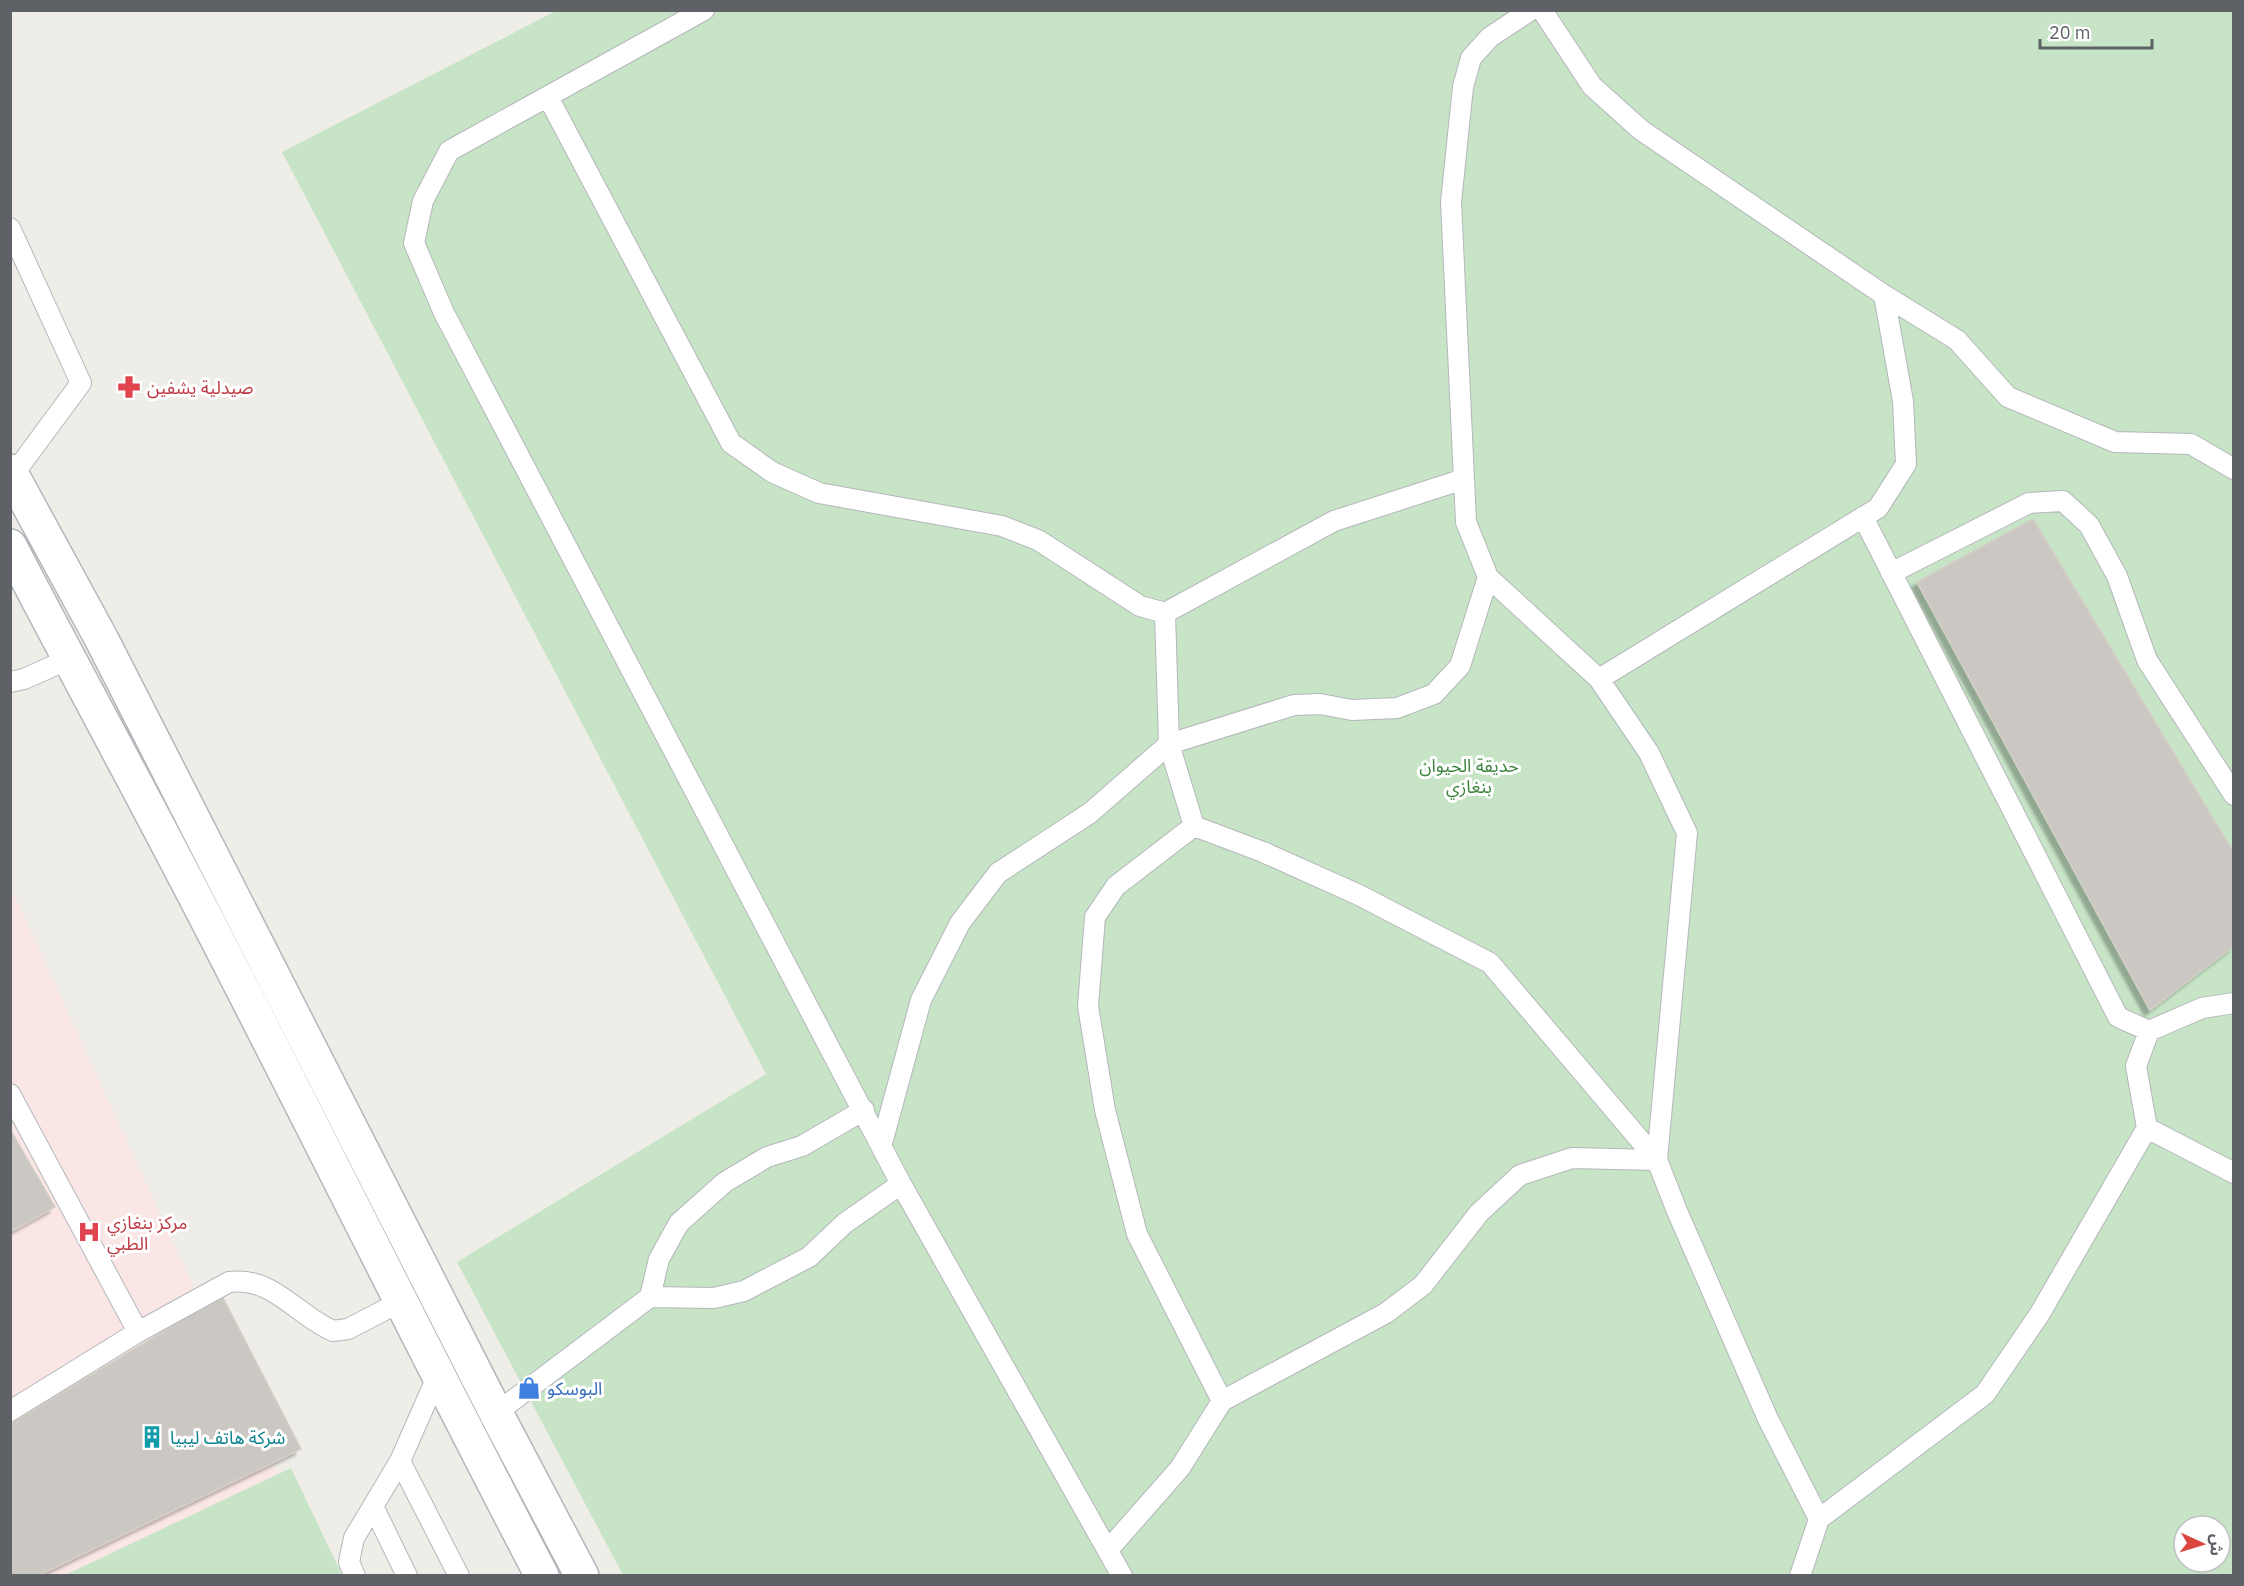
<svg xmlns="http://www.w3.org/2000/svg" width="2244" height="1586" viewBox="0 0 2244 1586" font-family="'IBM Plex Sans','Noto Sans Arabic',sans-serif">
<style>
.medical{fill:#fae6e5}
.green{fill:#c7e4c6;fill-rule:evenodd}
.building{fill:#cbc8c4;stroke:#d3cec6;stroke-width:1.5;filter:url(#shadow)}
.lines{fill:none;stroke-linecap:round;stroke-linejoin:round}
.lane-casing{stroke:#b4b7ba;stroke-width:22}
.secondary-casing{stroke:#b3b6ba;stroke-width:36}
.lane{stroke:#fff;stroke-width:20}
.secondary{stroke:#fff;stroke-width:33}
.labels{text-anchor:middle;dominant-baseline:central;stroke-width:6;stroke-linejoin:round;paint-order:stroke}
.health-label{font-size:18px;fill:#be3a42;stroke:#fff;text-anchor:start}
.park-label{font-size:18px;fill:#3e853f;stroke:#fff}
.shop-label{font-size:18px;fill:#366cbe;stroke:#fff;text-anchor:start}
.culture-label{font-size:18px;fill:#0d838f;stroke:#fff;text-anchor:start}
</style>
<defs>
<filter id="shadow"><feDropShadow dx="-5.5" dy="5.5" stdDeviation="1.5" flood-color="#0004"/></filter>
</defs>
<rect width="100%" height="100%" fill="#efede7"/>
<path class="medical" d="M11 888 325 1575H11Z"/>
<path class="green" d="M556 11H2233V1575H623L457 1262 766 1074 282 152ZM2184 1526H2220V1562H2184Z
M291 1468 342 1575H65Z"/>
<path class="building" d="M2033 519 2234 853V946L2150 1010 1917 582Z
M10 1129 55 1207 10 1232Z
M222 1296 301 1449 37 1576H10V1424Z"/>
<g class="lines">
<g class="lane-casing">
<path id="lane" d="M704 10 449 151 423 201 414 243 444 313 901 1184 1122 1576
M1531 10 1490 37 1471 58 1463 87 1451 202 1466 522 1488 577 1599 679 1878 508 1906 464 1903 401 1884 295 1641 130 1592 86 1542 10
M548 97 731 443 772 472 819 493 1002 526 1038 540 1140 606 1165 613 1334 521 1464 479
M10 228 81 383 13 475
M1884 295 1957 340 2008 397 2115 442 2191 444 2234 469
M1863 517 2118 1017 2149 1031 2202 1008 2234 1003
M1891 573 2029 503 2063 501 2089 525 2117 576 2147 660 2234 795
M1165 613 1169 744 1194 826
M1599 679 1649 753 1687 833 1657 1160 1572 1158 1520 1175 1479 1213 1423 1285 1386 1313 1222 1401 1137 1234 1105 1110 1088 1006 1095 917 1116 886 1194 826 1263 852 1359 895 1490 963 1657 1160 1677 1211 1768 1419 1819 1519 1985 1394 2039 1315 2147 1128 2234 1173
M10 682 24 679 69 659
M10 1094 138 1332
M2147 1128 2136 1066 2149 1031
M882 1143 921 1000 960 923 998 873 1090 813 1169 744 1294 705 1320 704 1352 710 1397 708 1434 694 1460 666 1488 577
M650 1297 659 1259 679 1223 725 1182 767 1157 802 1146 864 1110
M437 1377 400 1461 459 1576
M10 1411 138 1332 229 1282C273 1276 296 1315 333 1331L348 1329 402 1301
M496 1413 650 1297 714 1298 744 1291 809 1257 845 1223 901 1184
M373 1506 407 1576
M1108 1550 1180 1468 1222 1401
M355 1576 349 1562 354 1538 400 1461
M1800 1576 1819 1519"/>
</g>
<g class="secondary-casing">
<path id="secondary" d="M10 471 102 640 496 1413 582 1576
M10 546C79 679 151 810 219 943 327 1153 432 1366 542 1576"/>
</g>
<use href="#lane" class="lane"/>
<use href="#secondary" class="secondary"/>
</g>
<defs>
<g id="pharmacy-bare" transform="scale(1.8)"><path d="M-2-6h4v4h4v4h-4v4h-4v-4h-4v-4h4Z" fill="#e0444e" stroke="#fff" stroke-width="2.5" paint-order="stroke"/></g>
<g id="hospital-bare" transform="scale(1.8)"><path d="M-5-5h3v3.5h4V-5h3V5h-3V1.5h-4V5h-3Z" fill="#e0444e" stroke="#fff" stroke-width="2.5" paint-order="stroke"/></g>
<g id="shop-bare" transform="scale(1.8)"><path d="M-5-2.5h2.3a2.7 3.5 0 0 1 5.4 0H5L5.5 6h-11ZM-1.5-2.5h3a1.5 2.3 0 0 0-3 0Z" fill="#3f7fe0" stroke="#fff" stroke-width="2.5" paint-order="stroke"/></g>
<g id="building-bare" transform="scale(1.8)"><path d="M-4-6H4V6H1V3H-1V6H-4ZM-2.5-4.3h1.7v1.8h-1.7ZM.8-4.3h1.7v1.8H.8ZM-2.5-1h1.7V.8h-1.7ZM.8-1h1.7V.8H.8Z" fill="#0f9aa8" stroke="#fff" stroke-width="2.5" paint-order="stroke"/></g>
</defs>
<g fill-rule="evenodd">
<use href="#pharmacy-bare" x="129" y="387"/>
<use href="#hospital-bare" x="89" y="1232"/>
<use href="#shop-bare" x="529" y="1388"/>
<use href="#building-bare" x="152" y="1437"/>
</g>
<g class="labels">
<g class="health-label">
<text x="147" y="387">صيدلية يشفين</text>
<text x="107" y="1222">مركز بنغازي<tspan x="107" dy="21">الطبي</tspan></text>
</g>
<g class="park-label">
<text x="1469" y="765">حديقة الحيوان<tspan x="1469" dy="21">بنغازي</tspan></text>
</g>
<g class="shop-label">
<text x="547" y="1388">البوسكو</text>
</g>
<g class="culture-label">
<text x="170" y="1437">شركة هاتف ليبيا</text>
</g>
</g>
<rect width="2244" height="1586" fill="none" stroke="#5e6266" stroke-width="24"/>
<g transform="translate(2202 1544) rotate(94)"><circle r="28" fill="#ffffff" stroke="#bfc0c2" stroke-width="1.5"/>
<path d="M0-4.5L10 22L0 15L-10 22Z" fill="#da4741"/>
<text y="-9" font-size="16" font-weight="bold" text-anchor="middle" fill="#5e6266">ش</text>
</g>
<path d="M2040 39v9h112v-9" fill="none" stroke="#5e6266" stroke-width="3"/>
<text x="2049" y="39" font-size="18" fill="#5e6266" stroke="#ffffff" stroke-width="4.5" paint-order="stroke">20 m</text>
</svg>
